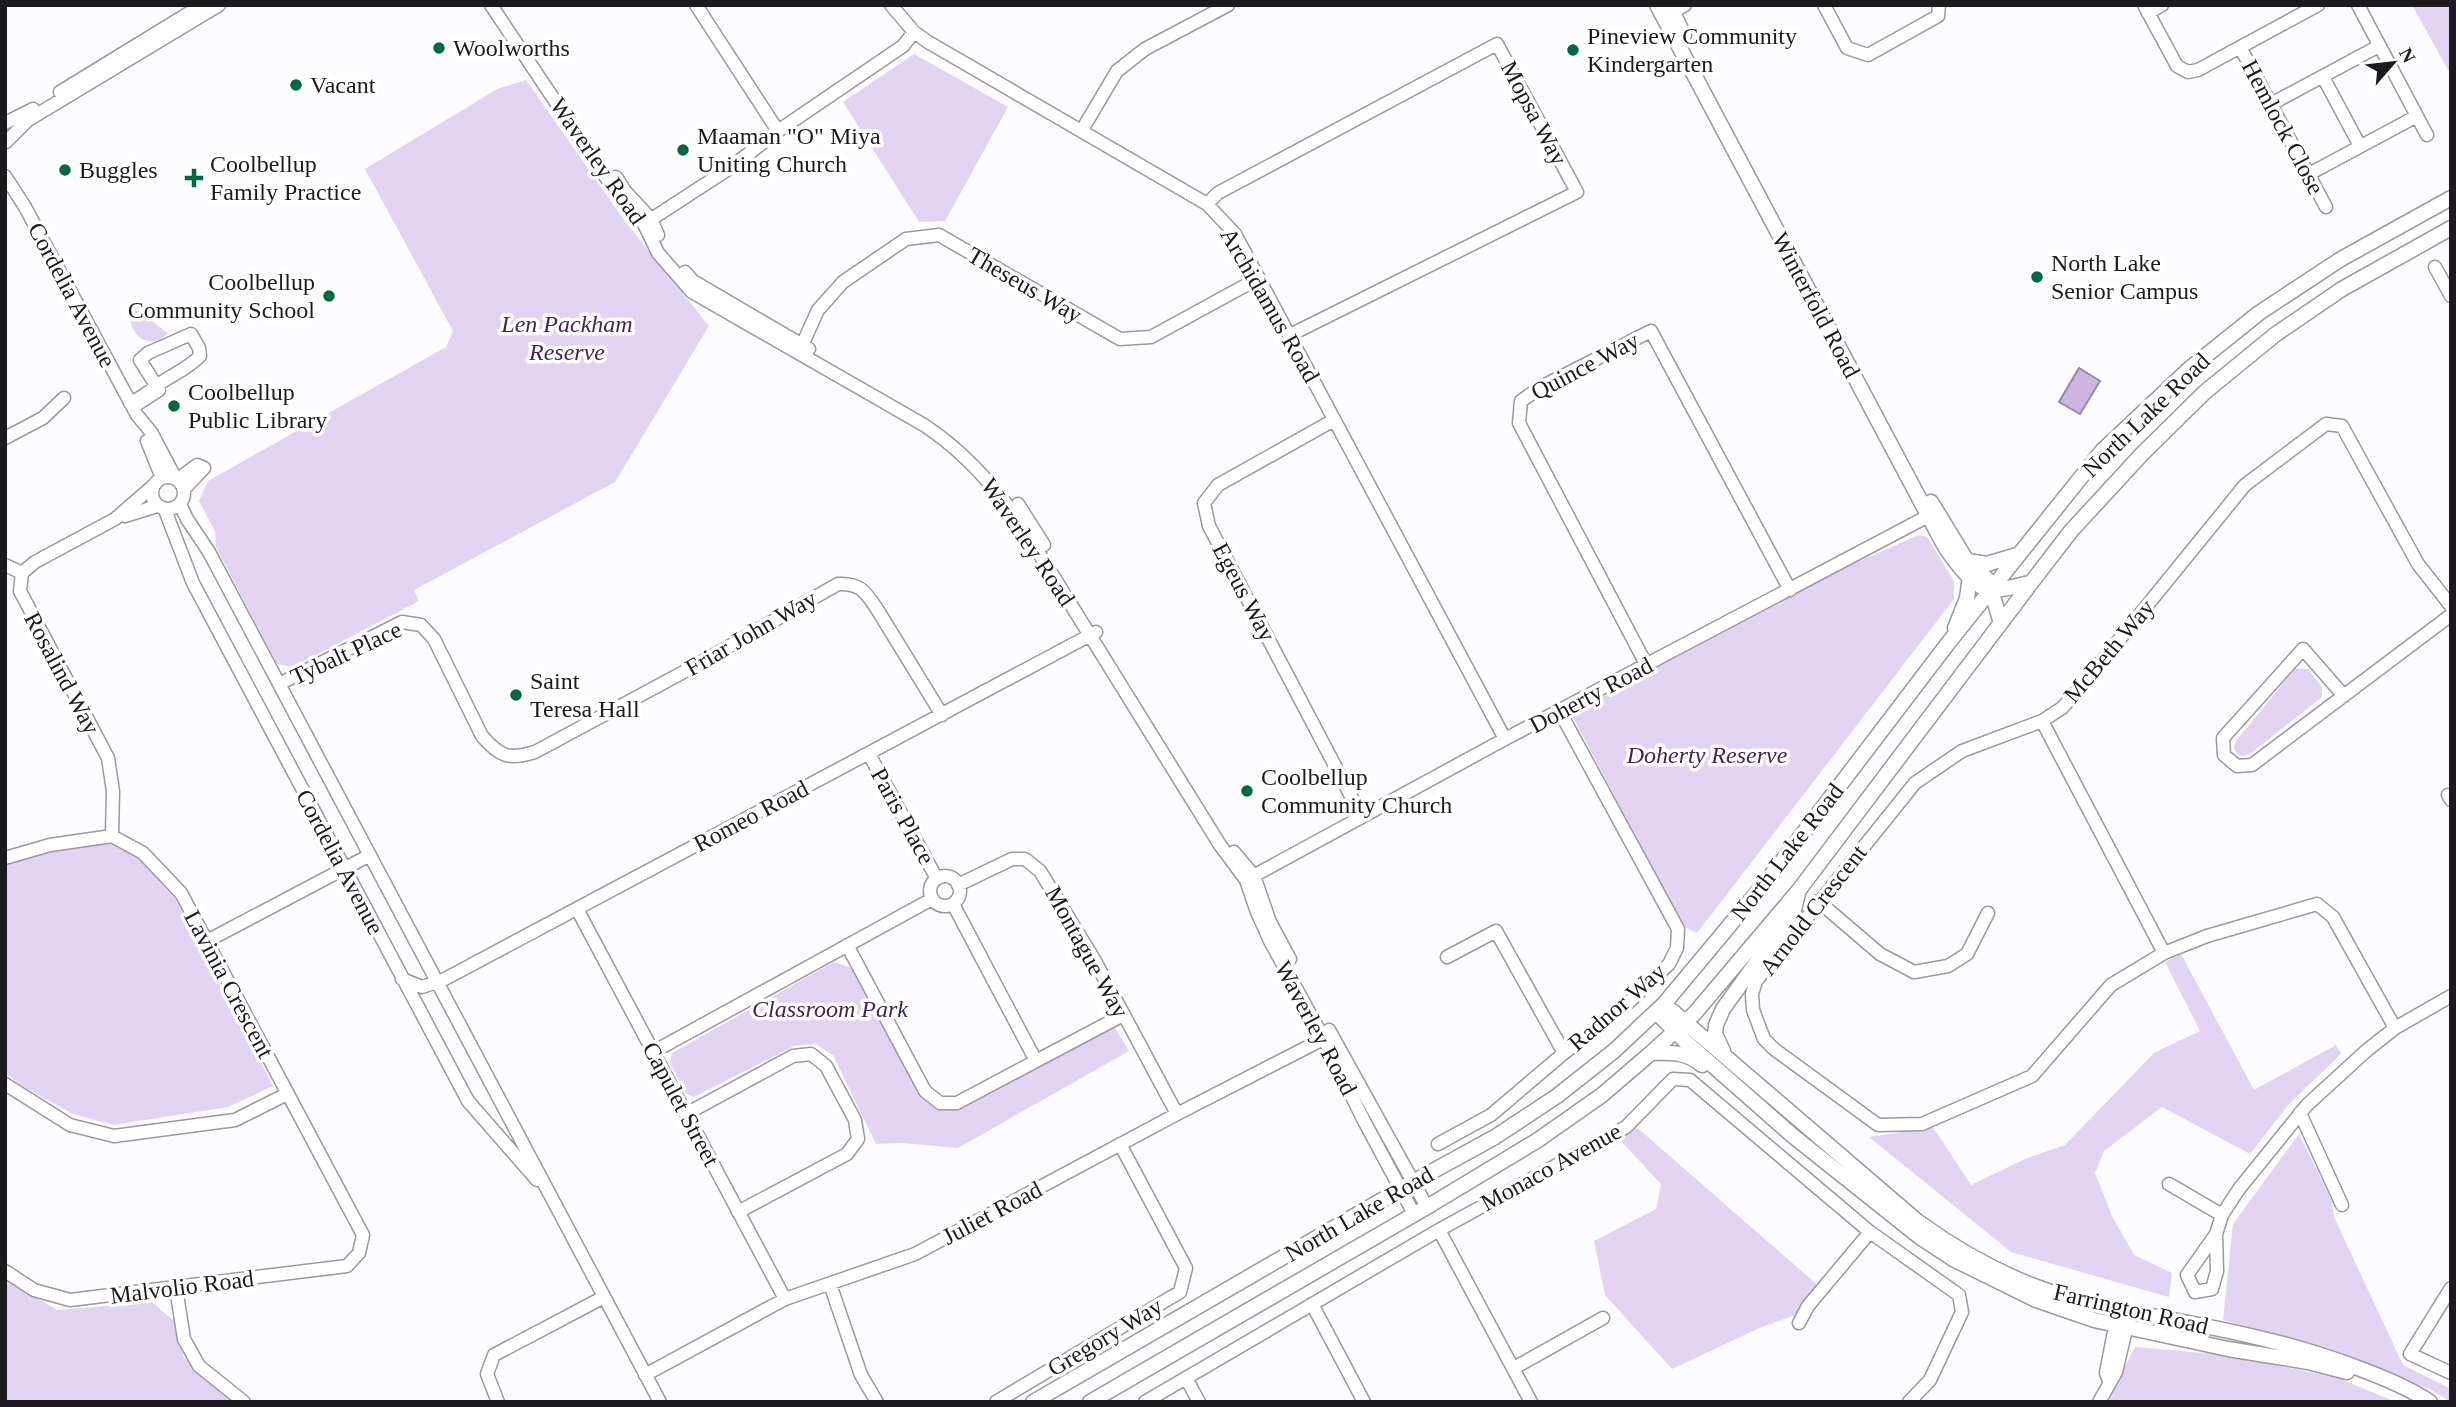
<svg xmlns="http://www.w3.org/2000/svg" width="2456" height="1407" viewBox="0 0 2456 1407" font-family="Georgia,serif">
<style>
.green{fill:#e3d3f3}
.water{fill:#ccb6e1;stroke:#9787a6;stroke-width:2}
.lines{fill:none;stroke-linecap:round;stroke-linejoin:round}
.minor-casing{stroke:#9c97a2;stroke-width:15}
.major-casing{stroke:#9c97a2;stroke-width:17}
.minor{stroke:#fff;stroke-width:12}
.major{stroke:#fff;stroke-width:14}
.poi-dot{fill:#006940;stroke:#fff;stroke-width:2.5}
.labels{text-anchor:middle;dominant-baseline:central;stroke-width:7;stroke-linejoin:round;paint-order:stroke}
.poi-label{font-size:24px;fill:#1c1a1e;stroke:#fff;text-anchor:start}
.street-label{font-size:24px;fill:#1c1a1e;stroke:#fff}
.park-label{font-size:24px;font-style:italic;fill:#412458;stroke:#fff}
</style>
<rect width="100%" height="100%" fill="#fcfbfd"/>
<path class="green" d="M2412 5H2451V75Z
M914 54 1008 107 945 221 919 222 843 102Z
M526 80 624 220 709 326 615 482 414 590 419 601 293 667 277 664 216 547 215 531 199 501 208 481 446 347 453 331 365 169 497 89Z
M135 309 168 333C149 352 128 335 130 311Z
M1919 535 1927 537 1954 581V599L1697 933 1684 927 1570 712 1848 566Z
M2295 669H2308L2322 687V697L2250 754 2243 756 2237 754 2234 747 2236 741Z
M113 841 140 860 175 898 273 1086 228 1107 113 1125 73 1114 24 1087 5 1073V864L53 850Z
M2181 954 2254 1090 2336 1045 2341 1054 2289 1104 2250 1154 2162 1107 2104 1151 2095 1173 2112 1216 2134 1255 2172 1273 2169 1297 2011 1252 1869 1137 1933 1127 1971 1185 2025 1159 2065 1145 2154 1053 2200 1031 2165 962Z
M834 962 852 968 915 1084 929 1101 952 1098 1024 1062 1113 1025 1129 1051 958 1148 903 1143 876 1144 833 1055 815 1044 794 1046 694 1097 686 1094 670 1063 672 1053Z
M1634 1125 1820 1287 1798 1314 1757 1329 1672 1369 1605 1295 1594 1241 1656 1209 1661 1184 1621 1141Z
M2299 1134 2332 1201 2334 1217 2403 1365 2451 1389V1402L2431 1390 2328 1348 2223 1320 2233 1224Z
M5 1278 57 1310 152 1302 174 1321 184 1358 237 1402H5Z
M2135 1347 2226 1355 2338 1378 2396 1402H2107Z"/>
<path class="water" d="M2079 368 2100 381 2080 414 2059 402Z"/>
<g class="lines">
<g class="minor-casing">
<path id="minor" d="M491 5 619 197 644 224 658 253 692 292 924 425C966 453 997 488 1024 529L1220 845 1246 880 1257 912 1270 941 1324 1039 1363 1119 1414 1214
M696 5 778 131
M891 5 914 32 928 42 1207 204 1235 234 1505 739
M1824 5 1847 48 1868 55 1938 16 1939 5
M2144 5 2177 66 2188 72 2198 70 2318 5
M2358 5 2427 135
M2148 13 2162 5
M1664 17 1685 5
M2240 47 2326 207
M2323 77 2360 146
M60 92 202 5
M2271 104 2379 46
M5 123 33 109
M1082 130 1117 71 1145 49 1228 5
M6 142 28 120 219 5
M2309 174 2417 116
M5 176 25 207 137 415 151 432 176 479
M616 177 625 191 651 219 658 235
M1207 204 1218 193 1497 44 1577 192 1290 335
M647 222 730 168 778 131 903 46 914 32
M2435 267 2451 296
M685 272 693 281 809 349
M799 352 818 310 843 282 906 239 939 235 1120 339 1151 337 1259 278
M130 403C141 398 148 393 156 386 170 376 189 368 200 356L199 348 191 334 148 353 140 360 159 390 133 407
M1334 420 1218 485 1204 503 1209 526 1362 817
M5 438 43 418 64 398
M147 441 162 478
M152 493a16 16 0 1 1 32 0a16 16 0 1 1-32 0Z
M177 480 197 465 204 468
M184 489 204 468
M180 504 187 519 209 552 660 1402
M1018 504 1044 545
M165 510 193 583 468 1101 537 1180
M125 516 157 506
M5 565 22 573
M1647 666 1519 423 1521 401 1541 387 1651 331 1790 590
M279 684 402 622 421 625 434 639 482 736C500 757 509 760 535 752L691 668 838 584C860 583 865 591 877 609L942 715
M2344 696 2303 649 2223 738 2224 755 2237 766 2252 765 2277 746 2451 615
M2042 721 1962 751 1915 783 1756 981 1752 994 1753 1010 1764 1039 1774 1049 1878 1125 1922 1124 2032 1076 2111 985 2164 953
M869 754 937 879
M2448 795 2451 800
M112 836 113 791 108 758 20 591 22 573 35 562 115 519 153 486
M1234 852 1254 876 1270 922 1290 959
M5 858 50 845 112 836 143 853 181 893 363 1235 359 1253 347 1266 70 1300 34 1290 5 1271
M930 891a15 15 0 1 1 30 0a15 15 0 1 1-30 0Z
M1246 880 1505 739 1934 513
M958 885 1012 859H1025L1040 871 1095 961 1177 1114
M1818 901 1880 954 1914 972 1948 966 1967 954 1988 913
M953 904 1036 1061 1123 1015
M577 909 785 1299
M207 941 370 855
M847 945 925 1091 940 1103H957L1036 1061
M1447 957 1496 931 1564 1053
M402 979 422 987 443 980 1096 632
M2395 1028 2333 917 2317 904 2207 936 2164 953 2042 721 2062 708 2080 688 2245 485 2326 424 2342 426 2418 564 2451 606
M1329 1030 1427 1207
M653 1052 932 899
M5 1084 70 1125 114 1136 235 1120 287 1094
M2300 1113 2342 1205
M686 1114 793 1056 811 1054 826 1066 855 1120 858 1139 847 1154 738 1212
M1438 1144 1491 1115 1564 1053 1628 1003 1669 964 1677 948 1678 929 1560 712
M2169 1184 2222 1215
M1439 1230 1531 1402
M2216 1234 2217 1271 2212 1289 2195 1292 2187 1275 2216 1234 2222 1215 2239 1189 2307 1105 2366 1051 2395 1028 2451 996
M830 1284 861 1375 877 1402
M176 1288 184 1339 199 1366 244 1402
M2451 1288 2410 1354 2451 1373
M1312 1304 1364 1402
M1799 1323 1808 1306 1870 1232
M1514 1368 1603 1318
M645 1375 785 1299 915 1254 1177 1114 1331 1035
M1186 1378 1199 1402
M2109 1381 2106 1373 2117 1316
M498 1402 487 1374 494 1355 604 1297
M996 1402 1180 1292 1186 1268 1120 1144
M1145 1402 1439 1230 1626 1127 1673 1079 1690 1080 1870 1232 1959 1295 1962 1312 1930 1380 1909 1402
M2099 1402 2116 1372 2129 1317"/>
</g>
<g class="major-casing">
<path id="major" d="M1657 5 1944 545C1953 559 1975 590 1992 590 2004 590 2019 585 2031 583
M1669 5 1684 35
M1931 502 1967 561 1988 580 2001 623
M1967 561 1987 564 2017 555
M1955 628 1967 598 1970 576
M1664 1004 1917 1221C1961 1253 2010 1280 2063 1296 2102 1308 2143 1314 2183 1322 2244 1333 2305 1347 2363 1370 2387 1379 2409 1388 2430 1402
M1656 1012 1685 1041 1793 1136 1921 1238 1953 1259 2036 1300 2094 1320 2228 1349 2308 1362 2347 1372
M1723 1051 1715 1034 1716 1025 1723 1009 1761 956 1792 918 1798 893
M1651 1053C1671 1052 1687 1052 1702 1065
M1033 1402 1413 1182 1495 1137 1557 1096 1614 1051 1664 1004 1770 877 1949 642 2102 451 2188 370 2259 313 2341 259 2451 198
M1090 1402 1427 1207 1538 1140 1602 1095 1651 1053 1695 1013 1799 890 2031 583 2071 531 2142 454 2205 392 2276 334 2342 289 2451 228"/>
</g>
<use href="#minor" class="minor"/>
<use href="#major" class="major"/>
</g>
<g class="poi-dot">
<circle cx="439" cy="48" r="7"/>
<circle cx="1573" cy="50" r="7"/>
<circle cx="296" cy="85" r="7"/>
<circle cx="683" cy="150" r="7"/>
<circle cx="65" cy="170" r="7"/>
<path d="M190.5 167.5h7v7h7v7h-7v7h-7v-7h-7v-7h7z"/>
<circle cx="2037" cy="277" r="7"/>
<circle cx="329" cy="296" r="7"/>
<circle cx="174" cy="406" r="7"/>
<circle cx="516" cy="695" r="7"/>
<circle cx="1247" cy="791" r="7"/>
</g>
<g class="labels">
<g class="poi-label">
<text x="1587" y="36">Pineview Community<tspan x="1587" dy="28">Kindergarten</tspan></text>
<text x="453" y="48">Woolworths</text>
<text x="310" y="85">Vacant</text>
<text x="697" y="136">Maaman "O" Miya<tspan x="697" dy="28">Uniting Church</tspan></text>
<text x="210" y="164">Coolbellup<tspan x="210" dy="28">Family Practice</tspan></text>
<text x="79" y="170">Buggles</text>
<text x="2051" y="263">North Lake<tspan x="2051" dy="28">Senior Campus</tspan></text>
<text x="315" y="282" text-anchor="end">Coolbellup<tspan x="315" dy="28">Community School</tspan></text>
<text x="188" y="392">Coolbellup<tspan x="188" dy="28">Public Library</tspan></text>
<text x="530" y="681">Saint<tspan x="530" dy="28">Teresa Hall</tspan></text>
<text x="1261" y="777">Coolbellup<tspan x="1261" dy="28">Community Church</tspan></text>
</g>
<g class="street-label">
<text transform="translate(1534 113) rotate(62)">Mopsa Way</text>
<text transform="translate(2283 127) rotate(62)">Hemlock Close</text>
<text transform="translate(598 161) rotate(55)">Waverley Road</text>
<text transform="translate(1025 285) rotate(30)">Theseus Way</text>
<text transform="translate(72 295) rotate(62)">Cordelia Avenue</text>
<text transform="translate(1270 305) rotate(60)">Archidamus Road</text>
<text transform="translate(1816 305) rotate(62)">Winterfold Road</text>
<text transform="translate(1585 366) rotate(-28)">Quince Way</text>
<text transform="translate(2146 415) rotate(-44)">North Lake Road</text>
<text transform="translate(1028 542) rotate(56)">Waverley Road</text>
<text transform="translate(1244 592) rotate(62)">Egeus Way</text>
<text transform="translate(751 633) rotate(-30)">Friar John Way</text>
<text transform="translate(2109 651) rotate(-50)">McBeth Way</text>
<text transform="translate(346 653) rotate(-25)">Tybalt Place</text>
<text transform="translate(62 673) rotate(62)">Rosalind Way</text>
<text transform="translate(1591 695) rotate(-28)">Doherty Road</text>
<text transform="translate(751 816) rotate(-28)">Romeo Road</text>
<text transform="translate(903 816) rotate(61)">Paris Place</text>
<text transform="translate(1787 852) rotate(-52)">North Lake Road</text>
<text transform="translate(340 862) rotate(62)">Cordelia Avenue</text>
<text transform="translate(1813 910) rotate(-52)">Arnold Crescent</text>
<text transform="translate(1087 952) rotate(61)">Montague Way</text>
<text transform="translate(229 984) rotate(62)">Lavinia Crescent</text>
<text transform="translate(1617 1007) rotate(-41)">Radnor Way</text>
<text transform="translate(1316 1028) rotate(62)">Waverley Road</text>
<text transform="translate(681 1104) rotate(62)">Capulet Street</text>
<text transform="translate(1551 1167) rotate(-29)">Monaco Avenue</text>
<text transform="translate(992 1213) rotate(-28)">Juliet Road</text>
<text transform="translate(1359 1214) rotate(-30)">North Lake Road</text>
<text transform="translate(182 1287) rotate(-7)">Malvolio Road</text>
<text transform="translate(2131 1309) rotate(13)">Farrington Road</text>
<text transform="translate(1105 1337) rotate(-31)">Gregory Way</text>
</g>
<g class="park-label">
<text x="567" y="324">Len Packham<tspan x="567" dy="28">Reserve</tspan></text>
<text x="1707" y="755">Doherty Reserve</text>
<text x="830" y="1009">Classroom Park</text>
</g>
</g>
<rect width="2456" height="1407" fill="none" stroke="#1c1a1e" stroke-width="14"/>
<g transform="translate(2393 63) rotate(62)" stroke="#ffffff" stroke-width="5" paint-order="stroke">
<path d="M0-5L12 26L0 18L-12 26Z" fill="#1c1a1e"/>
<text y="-10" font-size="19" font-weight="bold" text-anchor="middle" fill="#1c1a1e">N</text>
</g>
</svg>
